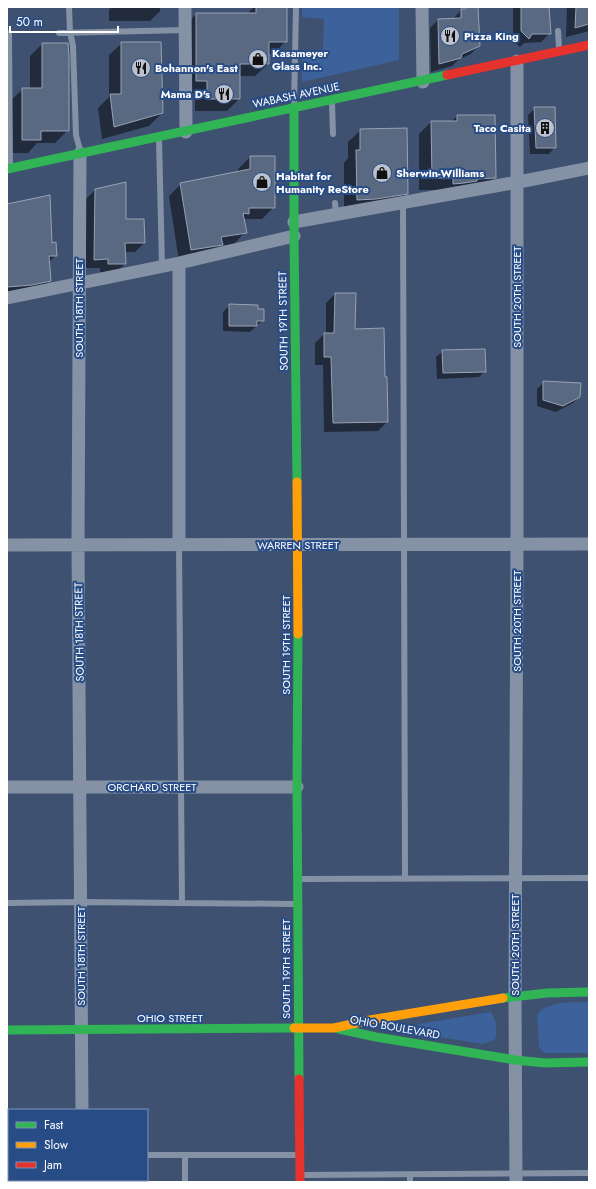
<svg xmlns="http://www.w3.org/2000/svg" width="596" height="1189" viewBox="0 0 596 1189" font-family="Jost,sans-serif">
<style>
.green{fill:#3d629b}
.shadow{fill:#0007}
.building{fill:#596981;stroke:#98a2b4}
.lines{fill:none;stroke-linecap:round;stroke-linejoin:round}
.lane{stroke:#8592a6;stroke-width:6}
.street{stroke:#8592a6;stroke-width:13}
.fast{stroke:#30b455;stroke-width:9}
.slow{stroke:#ff9f0a;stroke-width:9}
.jam{stroke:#e5322d;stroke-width:9}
.labels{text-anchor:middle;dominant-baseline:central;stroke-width:4;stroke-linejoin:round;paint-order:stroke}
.poi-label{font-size:11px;font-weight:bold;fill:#fff;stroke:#284c86;text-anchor:start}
.street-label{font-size:11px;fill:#fff;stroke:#284c86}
</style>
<rect width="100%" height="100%" fill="#3e5170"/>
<path class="green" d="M302 7H399V60L302 82V58L323 49 324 19 302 17Z
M589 1002V1053H544L539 1047 537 1015C546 1001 574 1002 589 1002Z
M491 1012 496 1023V1036L494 1040 483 1044 420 1034 417 1031V1027L419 1024Z"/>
<path class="shadow" d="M111 7H160V11L150 21H109V10Z
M254 7H286V41L273 54H268V64L255 76H239V99L227 111H195V93H184V27L196 14H247Z
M466 7H477L479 45 471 54 459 59 452 66 431 72 430 28 438 20 453 19 461 10H463Z
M513 7H548L550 33 541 42 524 43 520 47 513 40Z
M567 7H589V31L566 37Z
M122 43 162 113 149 126 102 139 98 108 109 97V55Z
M42 44 68 130 55 143H37L28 153H9V102L22 90H30V56Z
M535 108 555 147 549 154H530L528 115Z
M457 116 495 177 482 190H419V134L431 122H451Z
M361 130 407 193 394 206 344 212V163L348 158V142Z
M250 157 274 207 262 219H243L245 232 234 244 219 246 210 256 179 262 169 196 181 184 238 173V169Z
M95 190 125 220H143L144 243 135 252H124L125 264 116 272 100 273V268H86V199Z
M7 205 51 244 56 255 49 262 50 280 38 293 7 297Z
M335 294 354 330 384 378 387 422 378 431 324 432 323 365H315V343L324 334H326V303Z
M229 306 257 310 263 320 250 332 223 331V312Z
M443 351 485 371 479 377 437 379 436 357Z
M544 382 579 396 573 403 556 412 537 406V389Z
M9 1164V1180H47L45 1182H7V1166Z"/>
<path class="building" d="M256 7H287V42H269V64H240V99H207V81H196V13H256Z
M466 7H478L480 46 462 54 461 58 439 64 438 19 461 18V9H466Z
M521 7H549L551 34H532L529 39 521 31Z
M576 7H589V24L575 28Z
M121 42H161L163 113 114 127 110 94H121Z
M42 43H68L69 57V131H41V140H22V88H42Z
M534 107H555L556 148H536Z
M457 115H495L496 178 477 179V181L464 183 453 184V178H432L431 121H457Z
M407 128 408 194 376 199 357 200 356 150H360V129Z
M250 156H275V208H249V214L243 213 247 233 221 237 223 245 191 250 180 183 250 169Z
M126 182V219H144L145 243H125L126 264H108V259L94 260 95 189Z
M50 195 52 243 56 242 57 256H49L51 281 32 285 7 287V204Z
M335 293H356L355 329 384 328 385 377H387L388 422 333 423 331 357H324V333H334Z
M229 304 258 305V309H264V321H257V326H229Z
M485 349 486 372 443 373 442 350Z
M543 381 581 383 580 397 563 406 543 400Z"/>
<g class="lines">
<path class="lane" d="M69 7 70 32 73 46 76 135 80 150
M558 31 559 48
M9 33 10 166
M59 33 185 30
M332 103 333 134
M294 106 296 7
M159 139 162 266
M335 203 336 214
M403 203 405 879
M179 545 182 903
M299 879 589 878
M7 903 81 902 295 904
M147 1155H297
M7 1156H9
M302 1175 589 1173
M185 1182V1155
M410 1182V1174"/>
<path class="street" d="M185 7 186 132
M422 7 423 82
M80 153 78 545 82 1110
M294 222 529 180 589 168
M179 263V545
M7 298 179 263 294 236
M7 545 589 544
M7 787H297
M81 1182V1180
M516 1182 515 996 517 544V61"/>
<path class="fast" d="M294 107V236L297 482
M7 169 447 75
M298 634 297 787 299 1079
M503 998 547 993 589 992
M339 1029 376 1037 515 1060 545 1063 589 1062
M7 1030 294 1028"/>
<path class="slow" d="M297 482 298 634
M294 1028H334L370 1020 503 998"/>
<path class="jam" d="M447 75 589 45
M299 1079 300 1182"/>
</g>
<defs>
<g id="restaurant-disc" transform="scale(1)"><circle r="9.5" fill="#bbc2cd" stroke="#284c86"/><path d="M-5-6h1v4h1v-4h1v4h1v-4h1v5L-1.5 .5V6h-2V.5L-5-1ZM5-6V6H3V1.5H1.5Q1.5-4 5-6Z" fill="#111"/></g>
<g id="shop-disc" transform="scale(1)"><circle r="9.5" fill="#bbc2cd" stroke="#284c86"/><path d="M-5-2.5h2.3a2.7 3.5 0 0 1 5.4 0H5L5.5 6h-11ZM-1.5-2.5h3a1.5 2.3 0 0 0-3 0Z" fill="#111"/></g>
<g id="building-disc" transform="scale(1)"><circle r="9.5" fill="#bbc2cd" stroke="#284c86"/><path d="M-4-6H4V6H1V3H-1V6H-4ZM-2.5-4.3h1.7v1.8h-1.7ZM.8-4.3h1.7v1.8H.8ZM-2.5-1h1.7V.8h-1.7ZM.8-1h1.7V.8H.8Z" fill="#111"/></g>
</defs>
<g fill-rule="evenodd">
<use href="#restaurant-disc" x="450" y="36"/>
<use href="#shop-disc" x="258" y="59"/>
<use href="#restaurant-disc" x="141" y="68"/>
<use href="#restaurant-disc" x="224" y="94"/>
<use href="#building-disc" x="545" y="128"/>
<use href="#shop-disc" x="382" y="173"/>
<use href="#shop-disc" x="262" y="182"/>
</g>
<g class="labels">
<g class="poi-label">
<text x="464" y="36">Pizza King</text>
<text x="272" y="53">Kasameyer<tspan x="272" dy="13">Glass Inc.</tspan></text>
<text x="155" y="68">Bohannon's East</text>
<text x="210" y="94" text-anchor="end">Mama D's</text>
<text x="531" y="128" text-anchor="end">Taco Casita</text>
<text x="396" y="173">Sherwin-Williams</text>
<text x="276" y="176">Habitat for<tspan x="276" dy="13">Humanity ReStore</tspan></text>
</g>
<g class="street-label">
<text transform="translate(296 95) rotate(-12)">WABASH AVENUE</text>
<text transform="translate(517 297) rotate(-90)">SOUTH 20TH STREET</text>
<text transform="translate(79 308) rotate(-90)">SOUTH 18TH STREET</text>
<text transform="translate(283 321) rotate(-91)">SOUTH 19TH STREET</text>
<text x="298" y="545">WARREN STREET</text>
<text transform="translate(517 621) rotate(-90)">SOUTH 20TH STREET</text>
<text transform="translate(79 632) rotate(-91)">SOUTH 18TH STREET</text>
<text transform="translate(286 645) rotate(-90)">SOUTH 19TH STREET</text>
<text x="152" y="787">ORCHARD STREET</text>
<text transform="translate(515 945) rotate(-90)">SOUTH 20TH STREET</text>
<text transform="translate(81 956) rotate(-90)">SOUTH 18TH STREET</text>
<text transform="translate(286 969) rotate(-90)">SOUTH 19TH STREET</text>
<text x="170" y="1018">OHIO STREET</text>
<text transform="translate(395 1027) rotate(10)">OHIO BOULEVARD</text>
</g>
</g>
<rect width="596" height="1189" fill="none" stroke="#ffffff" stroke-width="16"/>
<rect x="8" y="1109" width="140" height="72" fill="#284c86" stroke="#7e94b6"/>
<rect x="16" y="1122" width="20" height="6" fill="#30b455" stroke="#7e94b6"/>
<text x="44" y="1129" font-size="12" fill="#ffffff">Fast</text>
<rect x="16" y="1142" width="20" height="6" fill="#ff9f0a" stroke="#7e94b6"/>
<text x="44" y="1149" font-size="12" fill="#ffffff">Slow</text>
<rect x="16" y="1162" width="20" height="6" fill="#e5322d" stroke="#7e94b6"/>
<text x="44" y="1169" font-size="12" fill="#ffffff">Jam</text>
<path d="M10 26v6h108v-6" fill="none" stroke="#ffffff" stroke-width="2"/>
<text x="16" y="26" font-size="12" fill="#ffffff" stroke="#284c86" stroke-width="3" paint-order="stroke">50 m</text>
</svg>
